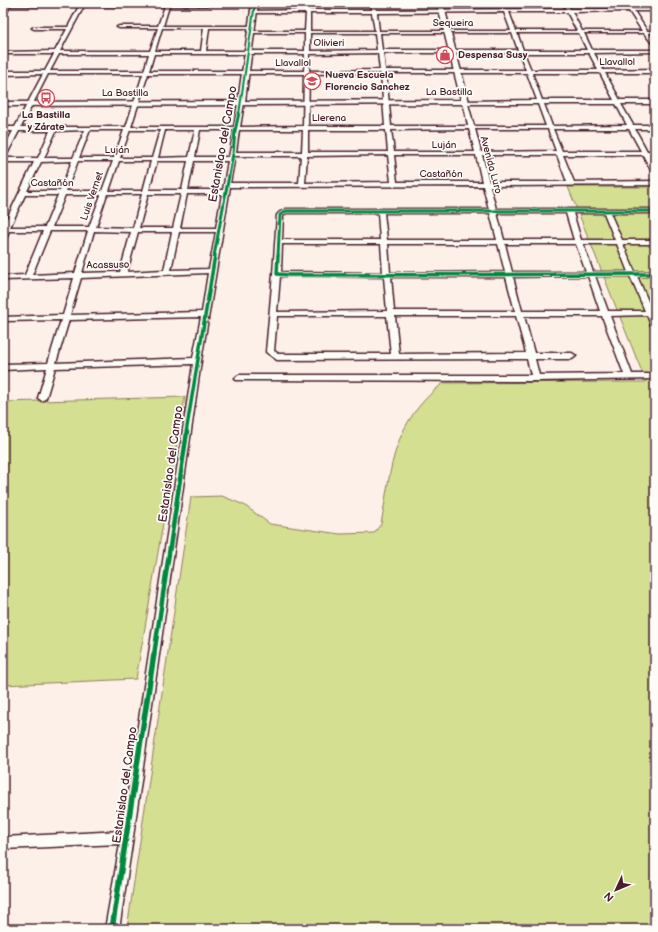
<svg xmlns="http://www.w3.org/2000/svg" width="658" height="932" viewBox="0 0 658 932" font-family="'Balsamiq Sans',sans-serif">
<style>
.green{fill:#d4df92;stroke:#8f7f5e}
.lines{fill:none;stroke-linecap:round;stroke-linejoin:round}
.street-casing{stroke:#4a1f2b;stroke-width:3}
.secondary-casing{stroke:#4a1f2b;stroke-width:3}
.street{fill:#fdfcf7;fill-rule:evenodd}
.secondary{fill:#fdfcf7;fill-rule:evenodd}
.cycleway-far4-casing{stroke:#fdfcf7;stroke-width:3.5}
.cycleway-far3-casing{stroke:#fdfcf7;stroke-width:4.5}
.cycleway-far2-casing{stroke:#fdfcf7;stroke-width:5.5}
.cycleway-far1-casing{stroke:#fdfcf7;stroke-width:7}
.cycleway-casing{stroke:#fdfcf7;stroke-width:8}
.cycleway-far4{stroke:#00873e;stroke-width:2}
.cycleway-far3{stroke:#00873e;stroke-width:3}
.cycleway-far2{stroke:#00873e;stroke-width:3.5}
.cycleway-far1{stroke:#00873e;stroke-width:4.5}
.cycleway{stroke:#00873e;stroke-width:5.5}
.labels{text-anchor:middle;dominant-baseline:central;stroke-width:3.5;stroke-linejoin:round;paint-order:stroke}
.far-street-label{font-size:10px;fill:#4a1f2b;stroke:#fdfcf7}
.far-poi-label{font-size:10px;font-weight:bold;fill:#4a1f2b;stroke:#fdfcf7;text-anchor:start}
.street-label{font-size:12px;fill:#4a1f2b;stroke:#fdfcf7}
</style>
<rect width="100%" height="100%" fill="#fdf0e9"/>
<filter id="ink" filterUnits="userSpaceOnUse"><feTurbulence type="fractalNoise" baseFrequency=".025" numOctaves="2"/><feDisplacementMap in="SourceGraphic" scale="8" xChannelSelector="R" yChannelSelector="G"/><feConvolveMatrix kernelMatrix="1 2 1 2 8 2 1 2 1" color-interpolation-filters="sRGB"/></filter>
<g filter="url(#ink)">
<path class="green" d="M568 187H655V929H127L191 497 222 496 244 505 270 524 340 534 374 533 381 524C392 464 392 424 443 383L646 382Z
M185 397 136 679 3 685V402Z"/>
<g class="lines">
<g class="street-casing">
<path id="street" d="M256 3 254 5 169 6 163 26H251L253 27 251 28H209L206 51H305V33H250L248 32 250 31H305L306 13H253L251 11 306 10V3H310V10H372L371 3H375L376 10 566 9 563 3H567L570 9H628L624 3H628L632 9H655V11H634L647 31H655V33H649L655 42V47L644 33H584L592 50H655V52L594 53 603 70 655 69V73H605L620 100H655V104H621L633 125H655V129H635L647 151H655V155H649L655 166V174L652 172 643 155H563L574 182 655 181V185L490 186 496 209H655V213H610L622 240H655V244H623L635 272H655V276H637L655 317V329L652 328 647 315 610 316 632 374H653L655 375V379L536 381 236 380 235 378 239 375H531L527 359 277 360 266 352 273 274 277 215 280 212 286 209H489L483 186 230 187 201 361 133 837 119 929H105L120 844 3 849V837L122 831 193 364 55 368 46 398 42 401 38 398 47 368 3 370V364L48 363 61 320 3 321V317L63 315 74 278 3 280V276L25 275 43 231H9L6 239 3 241V227L34 162H3V158H38L50 131H19L6 156 3 158V150L13 131H3V127H15L43 74 3 75V71H45L54 54H3V52L55 51 67 29H34L32 28 34 27H68L79 6H3V4ZM84 6H165L158 26H119L117 27 119 28H158L150 51H60ZM629 11 642 31H582L572 12ZM504 12 511 31H379L377 13ZM509 12H567L577 31H516ZM310 13H372L375 31H310ZM162 28H204L201 51H155ZM310 33H375L377 50 310 51ZM380 33H512L518 50H382ZM517 33H579L587 50H523ZM378 53 380 70 309 71V54ZM383 53H519L526 70H385ZM524 53H589L598 70H531ZM59 54H149L144 71H50ZM154 54H305L304 71H149ZM381 73 385 126H308L309 74ZM386 73H527L537 100 463 101 468 126H391ZM532 73H600L614 100H542ZM48 74H143L126 127H21ZM148 74H304L303 126 240 127 244 103 241 101 238 103 234 127H131ZM468 104H538L546 126H474ZM544 104H616L627 125 552 126ZM469 129 475 152H394L391 130ZM475 129H548L556 151 481 152ZM553 129H629L641 151H562ZM85 130 73 158H44L56 131ZM90 130H124L114 158H79ZM130 130H160L152 158H120ZM165 130H195L189 157 158 158ZM200 130H234L229 157H195ZM239 130H303L302 152H236ZM308 130H386L388 152H308ZM388 155 391 182 305 183 307 156ZM394 155H476L482 182H397ZM482 155H557L567 182H489ZM235 156H301L299 183H230ZM72 161 60 191H27L41 162ZM78 161H113L102 191H66ZM119 161H151L143 191H109ZM157 161H188L182 190H149ZM194 161H228L223 190H188ZM107 194H142L133 228 96 227ZM148 194H181L173 228H139ZM187 194H222L216 228H180ZM25 195H58L45 227H10ZM65 195H101L89 227H52ZM287 213H378L380 240H282L283 215ZM384 213H490L497 240H387ZM497 213H566L574 240H504ZM573 213H604L615 240H581ZM50 231H88L75 273 32 275ZM94 231 131 232 120 272 82 273ZM138 232H172L164 270 127 272ZM179 232H216L209 269 171 270ZM282 244H381L383 273 281 272ZM388 244H498L505 272 390 273ZM505 244H576L586 272H512ZM583 244H617L628 272H593ZM208 273 202 312 70 315 81 278ZM280 276 384 277 387 311 277 312ZM588 276 600 311H522L513 277ZM595 276H630L645 311H608ZM391 277H506L515 311H394ZM277 316H387L391 354H279L274 351ZM395 316H516L526 353 399 354ZM524 316H602L624 374 539 375 535 359H572L576 356 572 353H534ZM201 317 193 358 56 363 69 320Z"/>
</g>
<g class="secondary-casing">
<path id="secondary" d="M7 3H13L5 14 3 15V9Z
M252 3H258L245 101 461 100 437 3H443L469 102 465 104 3 106V102L238 101Z"/>
</g>
<use href="#street" class="street"/>
<use href="#secondary" class="secondary"/>
<g class="cycleway-far4-casing">
<path id="cycleway-far4" d="M239 114 255 3"/>
</g>
<g class="cycleway-far3-casing">
<path id="cycleway-far3" d="M214 256 233 154 235 131 239 113
M278 256 280 215 286 211H655"/>
</g>
<g class="cycleway-far2-casing">
<path id="cycleway-far2" d="M278 255 277 274 289 275 655 274
M186 433 215 255"/>
</g>
<g class="cycleway-far1-casing">
<path id="cycleway-far1" d="M154 655 187 432"/>
</g>
<g class="cycleway-casing">
<path id="cycleway" d="M112 929 154 654"/>
</g>
<use href="#cycleway-far4" class="cycleway-far4"/>
<use href="#cycleway-far3" class="cycleway-far3"/>
<use href="#cycleway-far2" class="cycleway-far2"/>
<use href="#cycleway-far1" class="cycleway-far1"/>
<use href="#cycleway" class="cycleway"/>
</g>
</g>
<defs>
<g id="shop-ring" transform="scale(0.9)"><circle r="9.5" fill="#fdfcf7" stroke="#d1495b" stroke-width="1.5"/><path d="M-5-2.5h2.3a2.7 3.5 0 0 1 5.4 0H5L5.5 6h-11ZM-1.5-2.5h3a1.5 2.3 0 0 0-3 0Z" fill="#d1495b"/></g>
<g id="school-ring" transform="scale(0.9)"><circle r="9.5" fill="#fdfcf7" stroke="#d1495b" stroke-width="1.5"/><path d="M0-5L7-2L0 1L-7-2ZM-4 1L0 2.5L4 1V4Q0 6-4 4Z" fill="#d1495b"/></g>
<g id="bus-ring" transform="scale(0.9)"><circle r="9.5" fill="#fdfcf7" stroke="#d1495b" stroke-width="1.5"/><path d="M-5-6H5V4H4V6H2V4H-2V6H-4V4H-5ZM-3.5-4V0h7V-4ZM-3.5 1.2v1.5H-2V1.2ZM2 1.2v1.5H3.5V1.2Z" fill="#d1495b"/></g>
</defs>
<g fill-rule="evenodd">
<use href="#shop-ring" x="445" y="55"/>
<use href="#school-ring" x="312" y="81"/>
<use href="#bus-ring" x="46" y="98"/>
</g>
<g class="labels">
<g class="far-street-label">
<text x="453" y="23">Sequeira</text>
<text x="329" y="43">Olivieri</text>
<text x="617" y="62">Llavallol</text>
<text x="293" y="63">Llavallol</text>
<text x="449" y="92">La Bastilla</text>
<text x="125" y="93">La Bastilla</text>
<text x="329" y="118">Llerena</text>
<text x="444" y="145">Luján</text>
<text x="117" y="150">Luján</text>
<text transform="translate(491 165) rotate(75)">Avenida Luro</text>
<text x="441" y="174">Castañón</text>
<text x="52" y="183">Castañón</text>
<text transform="translate(92 196) rotate(-71)">Luis Vernet</text>
<text transform="translate(108 265) rotate(-1)">Acassuso</text>
</g>
<g class="far-poi-label">
<text x="458" y="55">Despensa Susy</text>
<text x="325" y="75">Nueva Escuela<tspan x="325" dy="12">Florencio Sanchez</tspan></text>
<text x="46" y="115" text-anchor="middle">La Bastilla<tspan x="46" dy="12">y Zárate</tspan></text>
</g>
<g class="street-label">
<text transform="translate(223 144) rotate(-80)">Estanislao del Campo</text>
<text transform="translate(171 464) rotate(-82)">Estanislao del Campo</text>
<text transform="translate(125 785) rotate(-82)">Estanislao del Campo</text>
</g>
</g>
<rect width="658" height="932" fill="none" stroke="#fdfcf7" stroke-width="16"/>
<rect x="8" y="8" width="642" height="916" fill="none" stroke="#4a1f2b" stroke-width="1.5" filter="url(#ink)"/>
<g transform="translate(616 890) rotate(226)" stroke="#fdfcf7" stroke-width="3" paint-order="stroke">
<path d="M0-3L7 15L0 10L-7 15Z" fill="#4a1f2b"/>
<text y="-6" font-size="11" font-weight="bold" text-anchor="middle" fill="#4a1f2b">N</text>
</g>
</svg>
